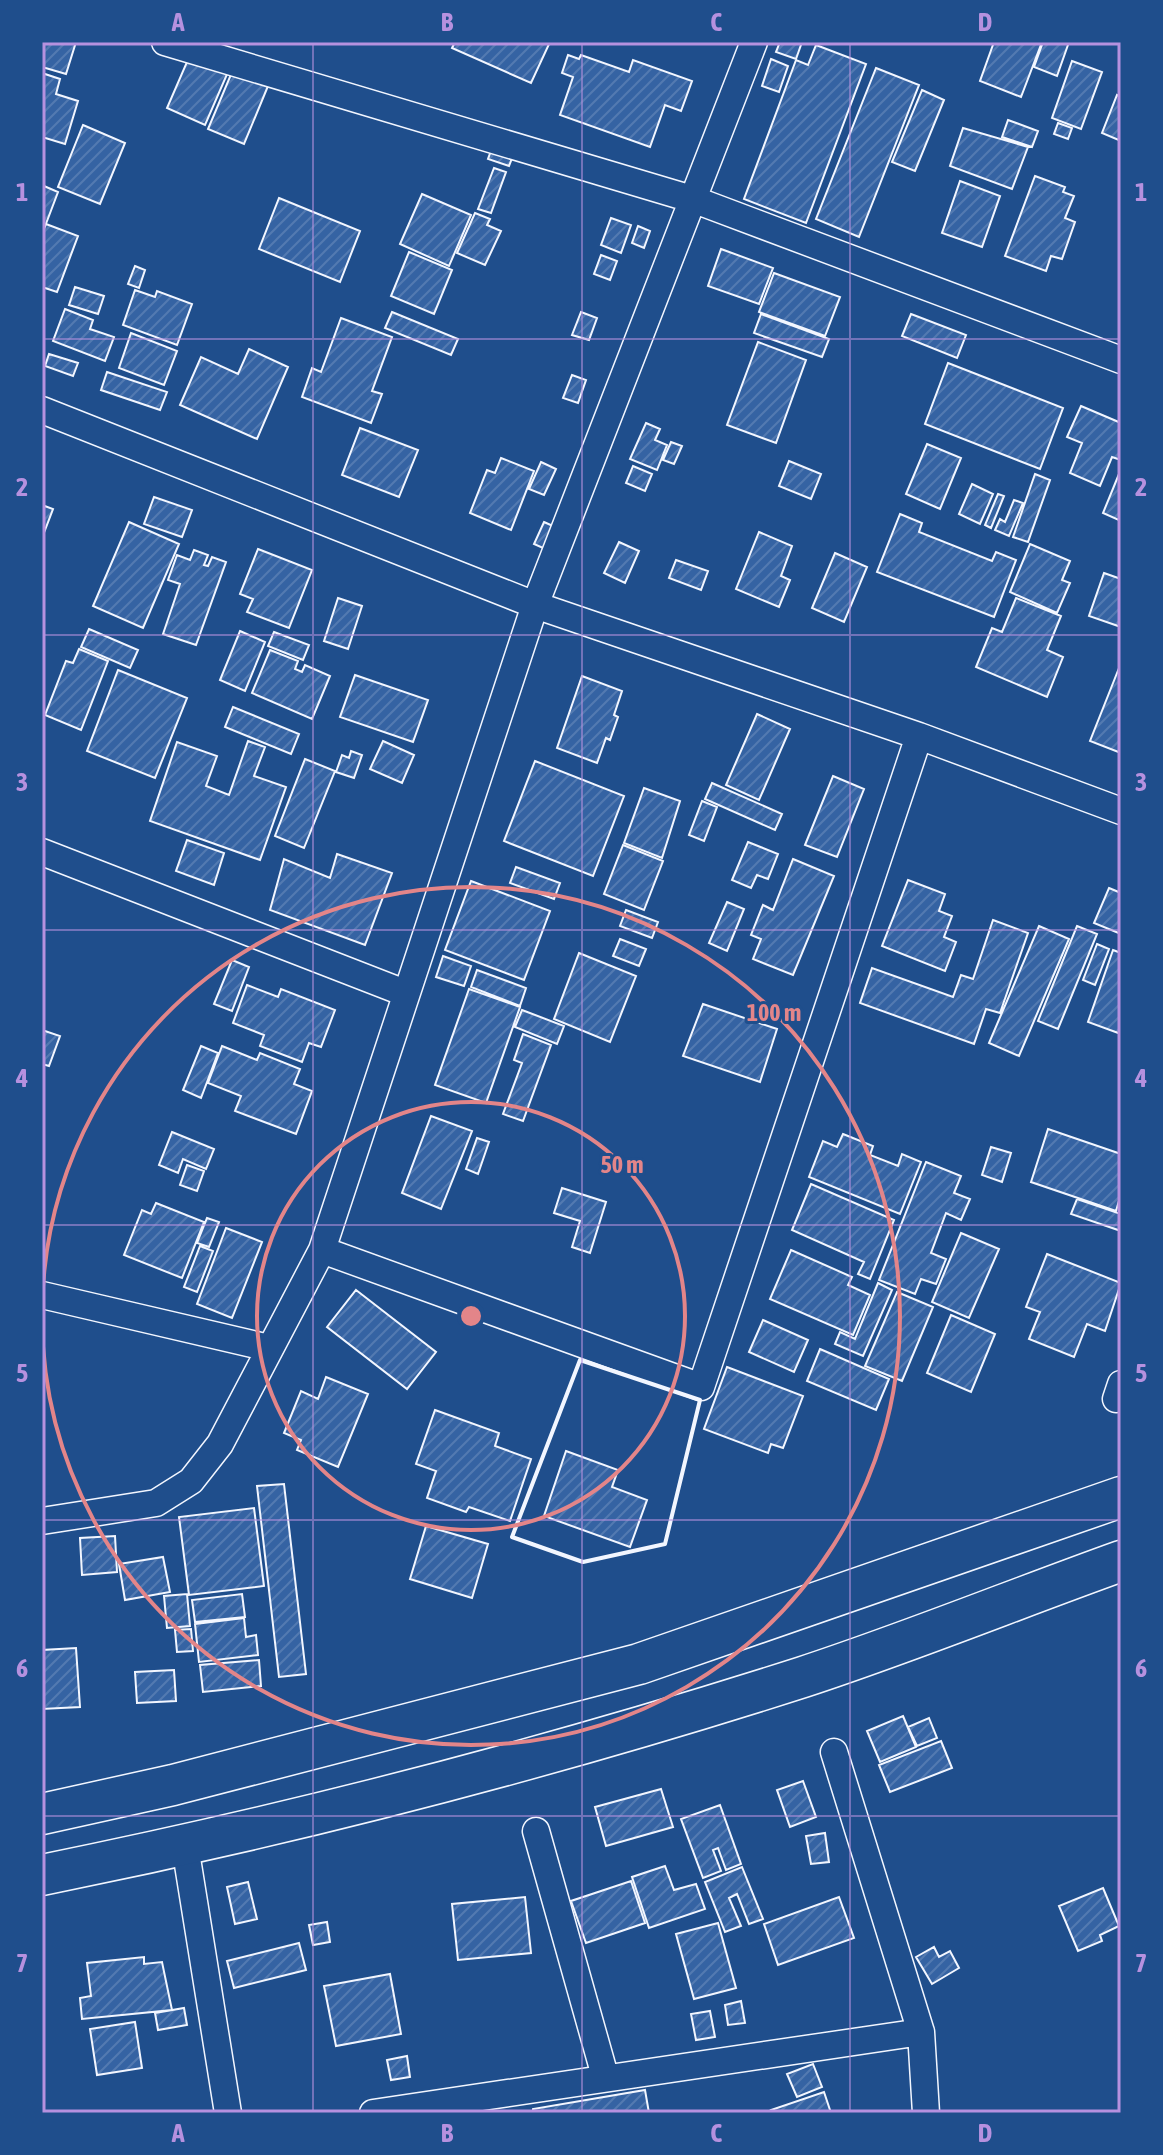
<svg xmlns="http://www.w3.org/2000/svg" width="1163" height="2155" viewBox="0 0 1163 2155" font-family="'Asap Condensed',sans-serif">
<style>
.building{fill:url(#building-hatch);stroke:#f2f6ff;stroke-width:2}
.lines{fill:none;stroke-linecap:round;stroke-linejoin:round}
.street-casing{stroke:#f2f6ff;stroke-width:29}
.primary-casing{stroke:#f2f6ff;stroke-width:43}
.street{stroke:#1f4e8c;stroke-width:26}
.primary{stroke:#1f4e8c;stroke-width:40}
.wall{stroke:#f2f6ff;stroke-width:4}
.grid{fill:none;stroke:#b691df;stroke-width:2;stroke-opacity:0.55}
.ring{fill:none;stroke:#e38589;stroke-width:4}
.centre{fill:#e38589;stroke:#1f4e8c;stroke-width:4}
.ring-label{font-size:24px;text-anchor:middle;font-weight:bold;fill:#e38589;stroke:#1f4e8c;stroke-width:6;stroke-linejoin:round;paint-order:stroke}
.neatline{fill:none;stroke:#b691df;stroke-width:3}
.grid-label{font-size:26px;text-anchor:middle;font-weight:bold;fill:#b691df}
</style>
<defs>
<pattern id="building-hatch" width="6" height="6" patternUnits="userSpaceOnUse" patternTransform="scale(2)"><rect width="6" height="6" fill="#3563a3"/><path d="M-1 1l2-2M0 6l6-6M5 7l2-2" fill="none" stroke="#537ab1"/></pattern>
</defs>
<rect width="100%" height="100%" fill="#1f4e8c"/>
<path class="building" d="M42 42H76L66 74 42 67Z
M455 42H550L531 83 452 48Z
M780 42H802L796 59 776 52Z
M994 42H1042L1021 97 980 81Z
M1043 42H1069L1057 76 1034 67Z
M816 45 866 64 806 223 744 199 796 60 808 65Z
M190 55 228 72 205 125 167 108Z
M568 55 579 59 581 55 629 72 633 60 692 81 681 111 665 105 650 147 560 115 573 77 562 73Z
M771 59 788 66 779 92 762 86Z
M1072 61 1102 72 1081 129 1052 118Z
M876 68 919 85 859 237 816 219Z
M232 72 268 86 244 144 208 129Z
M42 73 60 79 56 94 78 101 65 144 42 137Z
M922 90 944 100 915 171 892 162Z
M1117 95 1121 97V141L1102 133Z
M1008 120 1038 131 1032 147 1002 137Z
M1058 123 1072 128 1068 139 1054 134Z
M83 125 125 143 100 204 58 187Z
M963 128 1028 147 1012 189 950 166Z
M498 132 519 140 509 166 488 159Z
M494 168 506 172 491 213 478 209Z
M1035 176 1065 187 1063 192 1074 196 1065 218 1075 222 1062 259 1051 256 1046 271 1005 256Z
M960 181 1000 196 982 247 942 233Z
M44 186 58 192 44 229 42 191Z
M422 194 471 215 449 266 400 244Z
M279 198 360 231 340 282 259 249Z
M475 213 490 219 487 225 501 231 485 265 457 253Z
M611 218 631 225 621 253 601 245Z
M46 224 78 236 57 292 42 287V234Z
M638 226 650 231 644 248 632 243Z
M721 249 773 268 759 304 708 286Z
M409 252 452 270 434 314 391 296Z
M601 255 617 261 610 280 594 274Z
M135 266 145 270 139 288 128 284Z
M774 273 840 297 825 336 759 312Z
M75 287 104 296 98 314 69 305Z
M135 290 155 297 157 291 192 304 177 345 123 325Z
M65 309 93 320 90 329 114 337 105 361 53 341Z
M392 312 458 339 451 355 385 328Z
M581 312 597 318 589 340 572 335Z
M761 314 829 339 822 357 754 333Z
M911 314 966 335 957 358 902 336Z
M341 318 392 337 372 391 382 394 371 423 302 397 312 368 321 372Z
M131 333 177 351 164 385 119 368Z
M758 342 806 360 776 443 727 425Z
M249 349 288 367 257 439 180 405 201 357 238 374Z
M49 354 78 363 73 376 45 366Z
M948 363 1063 408 1040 469 925 424Z
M107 372 167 392 160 410 101 390Z
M572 375 586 380 578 403 563 398Z
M1081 406 1121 423V460L1112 457 1100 486 1070 473 1082 443 1067 437Z
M646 423 660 429 655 440 667 445 657 470 630 459Z
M360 428 418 450 399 497 342 475Z
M671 442 682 446 674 464 663 460Z
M927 444 961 458 940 509 906 494Z
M501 458 534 471 511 530 470 513 487 470 495 473Z
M789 461 821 474 811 499 779 486Z
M541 462 556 469 544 495 529 489Z
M633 466 652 474 645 491 626 483Z
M1035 474 1050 480 1028 542 1013 537Z
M1119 474 1121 475V521L1103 513Z
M972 484 993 494 980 524 959 514Z
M998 494 1004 496 991 528 985 525Z
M154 497 192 510 182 537 144 524Z
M1014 500 1023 503 1009 536 995 530 1000 519 1005 522Z
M42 505 53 509 42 538Z
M900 514 922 523 919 532 992 561 996 552 1016 560 994 617 877 572Z
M129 522 179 544 143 628 93 606Z
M544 522 562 530 552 552 534 544Z
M759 532 792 546 781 576 790 580 779 607 736 589Z
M619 542 639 551 625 583 604 573Z
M1030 544 1070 561 1062 580 1070 583 1057 613 1010 592Z
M258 549 312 570 289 628 247 612 253 599 240 594Z
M194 550 208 555 204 565 208 566 212 557 226 562 196 645 163 634 180 584 168 580 177 555 190 560Z
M835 553 867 567 844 622 812 608Z
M676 560 708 571 701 590 669 578Z
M1104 573 1121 579V627L1089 616Z
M338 598 362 606 348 649 324 641Z
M1016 598 1061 616 1047 650 1063 657 1047 697 976 667 992 628 1002 632Z
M89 629 138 650 130 668 81 647Z
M240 631 265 642 245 691 220 680Z
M274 632 309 645 303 660 268 646Z
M79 649 108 661 81 730 45 715 66 661 73 663Z
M270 650 298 661 295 669 302 672 305 665 330 676 312 719 252 693Z
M1121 663V753L1090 741Z
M118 670 187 698 155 778 87 751Z
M355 675 428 700 413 742 340 717Z
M582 676 622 691 614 715 618 717 610 740 606 738 597 763 557 748Z
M233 707 299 734 291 754 225 727Z
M757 714 790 729 759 800 726 785Z
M248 741 265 747 254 776 286 787 260 860 150 821 177 742 217 756 206 786 229 795Z
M383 741 414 755 402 783 370 769Z
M351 751 362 755 354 778 336 772 342 755 349 758Z
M305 759 335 771 304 848 275 836Z
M535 761 624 796 593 876 504 841Z
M833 776 864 789 837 857 805 845Z
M712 783 782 814 775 830 705 799Z
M644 788 680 801 662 858 624 843Z
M702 801 717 807 704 841 689 835Z
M187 840 224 853 214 885 176 871Z
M748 842 778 854 768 879 757 875 751 888 732 880Z
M623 845 663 861 644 910 604 894Z
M337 854 392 873 365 945 270 910 284 859 330 878Z
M793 859 834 876 793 975 753 959 761 939 751 935 763 905 773 910Z
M516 867 560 883 554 899 510 883Z
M908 880 945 894 939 911 952 916 944 937 956 942 945 971 882 946Z
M471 881 550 911 524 980 445 950Z
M1109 888 1121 893V934L1094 923Z
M727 902 744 909 727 951 709 943Z
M626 910 658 922 652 938 620 926Z
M993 920 1028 933 1000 1013 986 1009 974 1044 860 1003 872 968 953 997 961 975 973 979Z
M1039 926 1069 939 1019 1056 989 1043Z
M1077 926 1097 934 1058 1029 1038 1021Z
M620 939 646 949 639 966 613 956Z
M1097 944 1109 949 1095 985 1083 980Z
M1113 950 1121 953V1034L1088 1022Z
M579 953 636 976 610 1042 554 1019Z
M443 956 471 966 464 986 436 977Z
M232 960 249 967 232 1011 214 1004Z
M477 970 526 988 520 1006 471 987Z
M247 985 278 997 281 989 335 1010 321 1047 309 1043 302 1062 260 1046 264 1035 233 1023Z
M469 989 520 1007 486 1103 435 1085Z
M703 1004 777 1029 760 1082 683 1056Z
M522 1010 564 1026 557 1044 515 1027Z
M42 1030 60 1036 49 1066 42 1064Z
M523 1034 551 1045 523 1121 503 1114 522 1063 514 1060Z
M201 1046 218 1053 201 1098 183 1090Z
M222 1046 257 1060 260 1053 300 1069 294 1084 312 1091 296 1134 235 1111 241 1096 208 1083Z
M431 1116 472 1131 441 1209 402 1193Z
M1048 1129 1121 1154V1194L1116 1211 1031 1182Z
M172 1132 214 1149 206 1169 183 1159 178 1173 159 1165Z
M843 1134 873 1146 870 1155 898 1166 902 1154 921 1162 900 1214 809 1177 823 1141 837 1147Z
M477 1138 489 1142 478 1174 466 1169Z
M991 1147 1011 1153 1002 1182 982 1175Z
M926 1162 961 1176 954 1193 970 1199 961 1220 946 1213 931 1253 946 1259 936 1284 921 1279 915 1294 879 1280Z
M187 1165 204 1171 197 1191 180 1185Z
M811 1184 894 1220 870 1279 858 1274 864 1262 792 1230Z
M562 1188 606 1202 590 1253 572 1247 580 1221 554 1213Z
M1077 1199 1121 1214V1231L1071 1214Z
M156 1203 204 1222 182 1278 124 1255 142 1210 151 1214Z
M207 1218 219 1222 209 1247 197 1243Z
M226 1228 262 1242 232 1318 197 1304Z
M961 1233 999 1249 969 1318 932 1302Z
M200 1246 213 1251 197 1292 184 1287Z
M791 1250 852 1277 848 1285 870 1295 853 1335 770 1299Z
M1047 1254 1121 1283 1105 1331 1087 1324 1074 1357 1029 1339 1040 1312 1026 1307Z
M878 1283 892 1290 863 1356 835 1344 840 1332 855 1339Z
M356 1290 436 1352 407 1389 327 1327Z
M897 1292 933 1307 902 1381 865 1366Z
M951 1315 995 1334 971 1392 927 1373Z
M763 1320 808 1340 794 1372 749 1352Z
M820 1349 889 1379 876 1410 807 1381Z
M727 1367 803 1396 783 1448 771 1444 768 1453 704 1429Z
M326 1377 368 1394 338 1467 297 1450 301 1440 284 1433 301 1391 318 1399Z
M435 1410 499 1433 495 1446 531 1459 510 1521 469 1507 466 1512 427 1498 436 1471 416 1464Z
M566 1451 618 1470 612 1487 647 1500 630 1547 544 1516Z
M284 1484 306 1674 279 1677 257 1486Z
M254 1508 264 1586 189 1595 179 1517Z
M426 1526 488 1544 472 1598 410 1579Z
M115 1536 117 1572 82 1575 80 1538Z
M163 1557 170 1592 125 1600 119 1564Z
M187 1594 190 1626 167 1628 164 1596Z
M242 1594 245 1617 195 1622 192 1600Z
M244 1618 246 1637 256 1635 258 1655 199 1662 195 1624Z
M191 1629 193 1651 177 1652 175 1630Z
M76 1648 80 1707 42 1709V1650Z
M259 1660 261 1686 203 1692 200 1665Z
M174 1670 176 1701 137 1703 135 1672Z
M903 1716 916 1747 880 1762 867 1731Z
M929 1718 937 1738 917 1746 908 1727Z
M941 1741 952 1768 890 1792 879 1765Z
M803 1781 816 1817 790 1827 777 1790Z
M661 1789 673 1827 606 1846 595 1807Z
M720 1805 741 1864 726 1870 718 1848 713 1850 721 1871 703 1878 681 1819Z
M825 1833 829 1862 811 1864 806 1836Z
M665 1866 674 1890 696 1884 705 1909 649 1928 632 1877Z
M742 1867 763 1919 749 1924 737 1894 729 1898 741 1926 725 1932 705 1882Z
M631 1881 645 1923 586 1943 571 1901Z
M248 1882 257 1919 235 1924 227 1887Z
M1103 1888 1119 1926 1100 1935 1102 1941 1078 1951 1059 1906Z
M525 1897 531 1953 458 1960 452 1904Z
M839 1897 854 1938 778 1965 764 1924Z
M327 1922 330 1942 313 1945 309 1925Z
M718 1923 736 1988 694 1999 676 1934Z
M299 1943 306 1970 234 1988 227 1961Z
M934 1947 939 1957 950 1951 959 1968 932 1984 916 1957Z
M144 1957V1964L162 1962 172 2010 82 2019 80 1998 91 1996 87 1963Z
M390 1974 401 2034 336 2046 324 1986Z
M741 2001 745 2023 728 2025 725 2005Z
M184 2008 187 2025 158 2030 155 2013Z
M710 2011 715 2037 696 2040 691 2014Z
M135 2022 142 2068 97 2075 90 2029Z
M407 2056 410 2077 391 2080 387 2060Z
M813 2064 822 2087 797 2097 787 2074Z
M645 2090 649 2113H533V2109Z
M824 2092 831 2113H773L771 2110Z"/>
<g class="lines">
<g class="street-casing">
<path id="street" d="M165 42 695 200 1121 360
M42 410 535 605 919 736 1121 811
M42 852 405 993
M322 1250 701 1387 919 736
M42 1295 269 1348
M1116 1399 1121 1384
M42 1521 156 1503 191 1481 220 1444 322 1250 535 605 754 42
M834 1752 921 2032 926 2113
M536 1831 605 2076
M185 1846 228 2113
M373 2113 921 2032"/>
</g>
<g class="primary-casing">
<path id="primary" d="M42 1814 173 1785 639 1664 1121 1497
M42 1875C299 1823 553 1757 803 1677 910 1642 1015 1599 1121 1561"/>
</g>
<use href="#street" class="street"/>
<use href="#primary" class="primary"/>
<path class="wall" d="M580 1360 700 1400 665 1544 583 1562 512 1537Z"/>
</g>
<path class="grid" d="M313 42V2113M582 42V2113M850 42V2113M42 339H1121M42 635H1121M42 930H1121M42 1225H1121M42 1520H1121M42 1816H1121"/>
<g class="ring">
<circle cx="471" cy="1316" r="214"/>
<path d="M42 1312A429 429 0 1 1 42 1320"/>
</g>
<circle cx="471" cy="1316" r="12" class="centre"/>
<g class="ring-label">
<text x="774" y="1021">100 m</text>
<text x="622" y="1173">50 m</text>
</g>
<rect width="1163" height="2155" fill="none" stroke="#1f4e8c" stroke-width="88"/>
<rect x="44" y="44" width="1075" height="2067" class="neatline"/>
<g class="grid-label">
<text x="178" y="31">A</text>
<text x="447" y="31">B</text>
<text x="716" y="31">C</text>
<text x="985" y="31">D</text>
<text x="22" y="201">1</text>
<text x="1141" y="201">1</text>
<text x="22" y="496">2</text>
<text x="1141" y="496">2</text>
<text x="22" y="791">3</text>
<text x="1141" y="791">3</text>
<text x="22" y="1087">4</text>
<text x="1141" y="1087">4</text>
<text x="22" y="1382">5</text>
<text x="1141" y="1382">5</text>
<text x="22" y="1677">6</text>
<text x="1141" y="1677">6</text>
<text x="22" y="1972">7</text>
<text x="1141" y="1972">7</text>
<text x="178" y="2142">A</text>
<text x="447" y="2142">B</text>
<text x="716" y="2142">C</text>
<text x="985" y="2142">D</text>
</g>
</svg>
